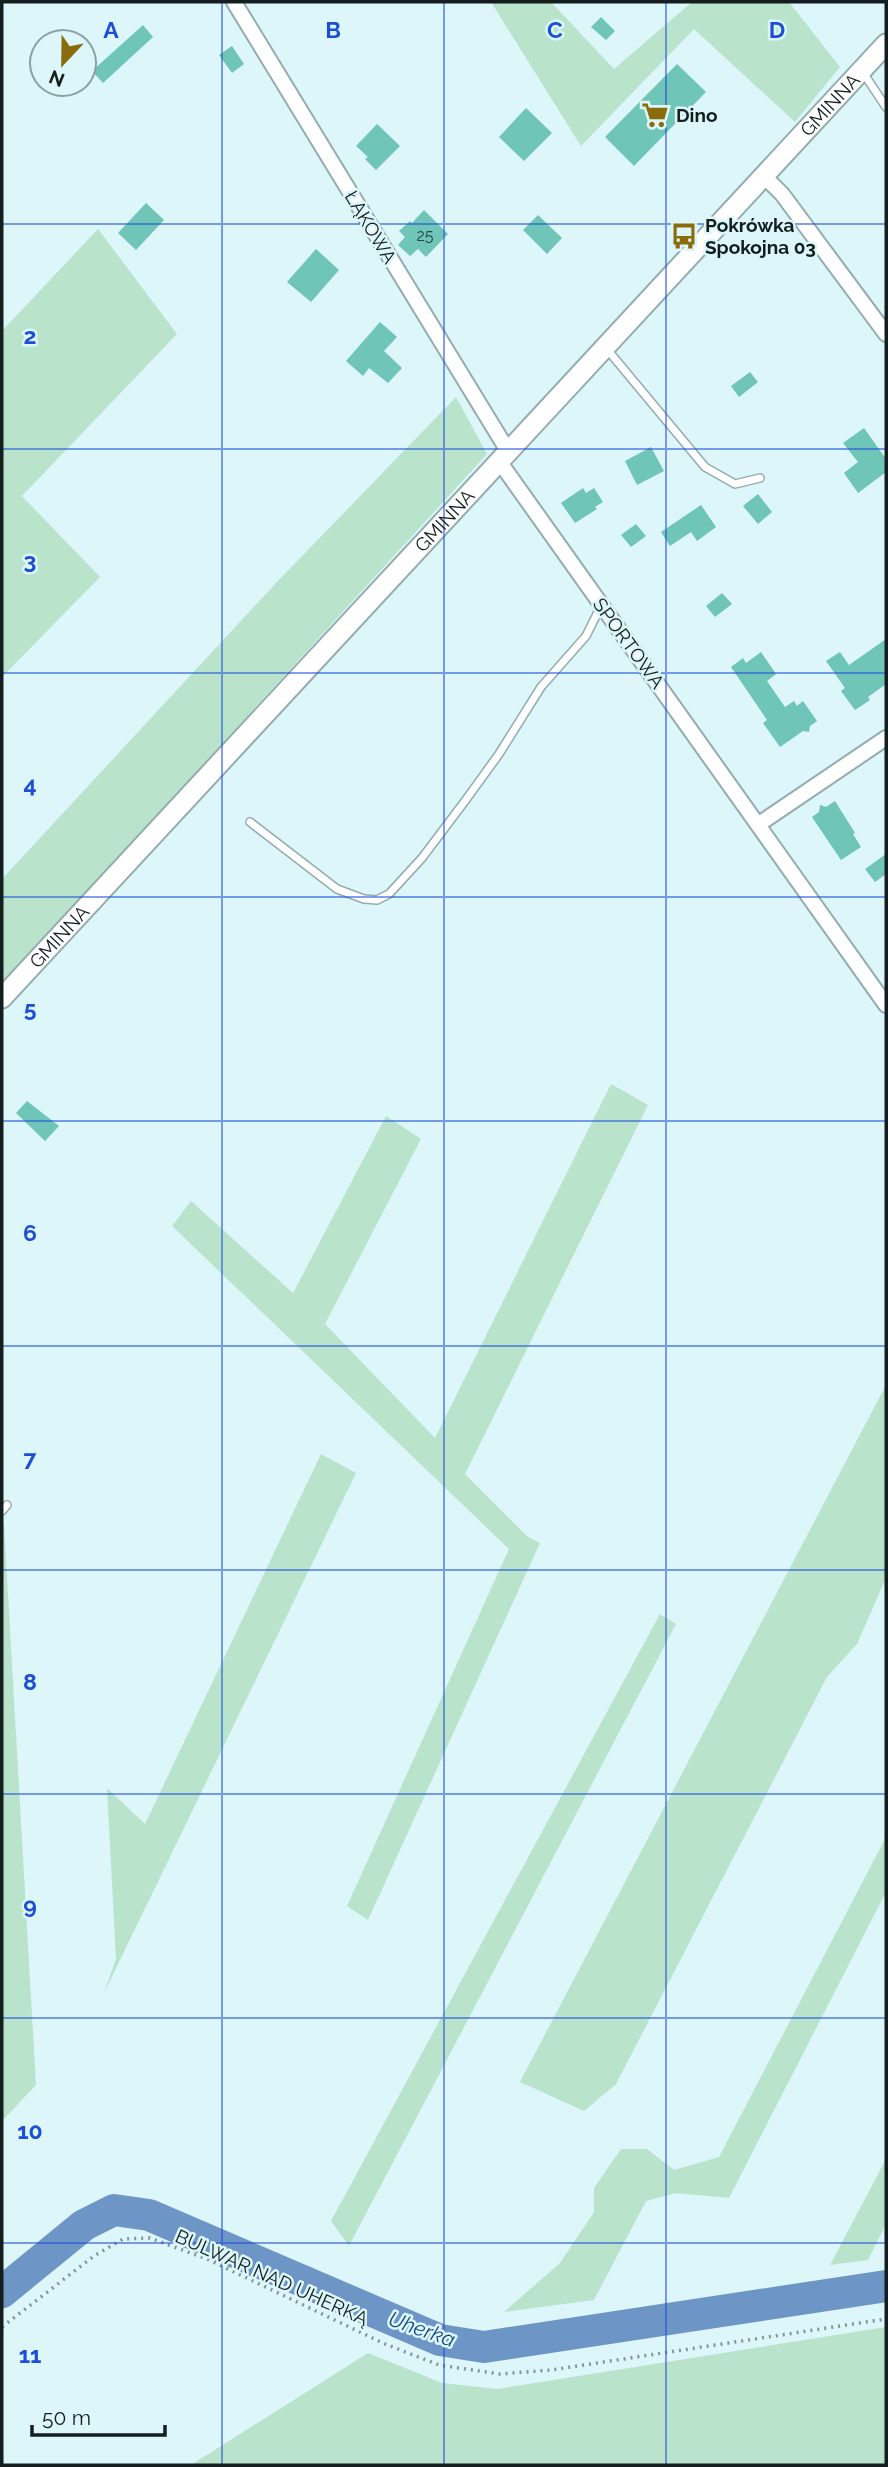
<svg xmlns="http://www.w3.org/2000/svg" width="888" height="2467" viewBox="0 0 888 2467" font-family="Raleway,sans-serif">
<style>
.green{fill:#b9e4cb}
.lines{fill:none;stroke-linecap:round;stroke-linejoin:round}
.river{stroke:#6d95c6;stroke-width:32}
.building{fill:#6fc5b8}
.service-casing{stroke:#94acb0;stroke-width:10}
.minor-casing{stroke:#94acb0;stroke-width:18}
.secondary-casing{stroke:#94acb0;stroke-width:23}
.path{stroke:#829597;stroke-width:3.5;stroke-dasharray:2 5;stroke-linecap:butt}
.service{stroke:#fff;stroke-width:7}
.minor{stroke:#fff;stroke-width:14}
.secondary{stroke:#fff;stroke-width:19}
.grid{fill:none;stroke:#1d4ed8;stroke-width:2;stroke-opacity:0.55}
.labels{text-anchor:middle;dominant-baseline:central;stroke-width:5;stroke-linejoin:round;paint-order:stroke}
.number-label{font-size:16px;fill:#2b4845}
.street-label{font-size:19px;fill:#141e1f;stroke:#dcf6f9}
.poi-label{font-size:19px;font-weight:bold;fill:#141e1f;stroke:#dcf6f9;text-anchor:start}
.water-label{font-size:21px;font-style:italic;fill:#144b88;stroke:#dcf6f9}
.grid-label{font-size:23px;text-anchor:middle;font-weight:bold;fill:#1d4ed8;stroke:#dcf6f9;stroke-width:5;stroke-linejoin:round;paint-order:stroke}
</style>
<rect width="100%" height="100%" fill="#dcf6f9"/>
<path class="green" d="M491 2H551L614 69 692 2H789L840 67 795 122 694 29 581 146Z
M98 229 177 334 22 496 100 577 2 677V331Z
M456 397 487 454 2 985V879L276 583Z
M611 1084 648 1105 465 1474 528 1537 540 1543 368 1920 347 1906 509 1549 172 1226 191 1201 293 1293 386 1116 421 1139 325 1324 435 1438Z
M886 1385V1578L857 1644 827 1677 616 2084 584 2111 520 2082Z
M321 1454 356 1473 104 1993 116 1959 107 1788 145 1824Z
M4 1524 36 2085 2 2121V1526Z
M660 1614 676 1624 349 2246 331 2221Z
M886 1837V1892L729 2198 676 2193 646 2201 594 2300 504 2312 560 2263 594 2212V2188L621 2149H647L674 2170 719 2157Z
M886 2159V2224L868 2260 830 2265Z
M886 2327V2465H191L368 2353 442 2383 497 2389Z"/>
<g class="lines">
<path class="river" d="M2 2292 84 2225 114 2210 149 2215 440 2340 484 2347 886 2286"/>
</g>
<path class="building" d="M601 17 615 31 606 40 591 27Z
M143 25 153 37 103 83 92 71Z
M232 46 244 64 232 73 219 55Z
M677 64 706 92 634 166 605 137Z
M526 108 552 133 524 161 499 137Z
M377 124 400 146 376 170 365 159 368 157 356 146Z
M146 203 164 220 136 250 118 233Z
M424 210 448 234 426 257 418 249 410 256 398 245 405 237 399 231 410 221 412 223Z
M538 215 562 238 547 254 523 230Z
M316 249 339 270 311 302 287 282Z
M380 322 397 337 384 351 402 368 388 383 369 368 363 376 346 361Z
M750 372 758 382 739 397 731 386Z
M864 428 886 459V472L858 493 844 473 858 462 843 443Z
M651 447 664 471 637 485 625 461Z
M583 488 586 493 594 488 603 502 595 507 597 509 575 523 561 503Z
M758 494 772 512 758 524 743 506Z
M701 505 716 527 697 541 691 532 670 546 661 532Z
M636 524 646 536 631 547 621 535Z
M722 593 732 604 715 617 706 606Z
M886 639V684L868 697 870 700 855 710 841 691 845 688 826 661 840 652 849 665Z
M761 652 776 674 767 681 785 707 794 701 797 706 803 701 817 721 810 726 809 732 803 731 780 747 763 723 767 720 731 667 743 658 746 663Z
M835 801 855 833 853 834 861 847 841 860 812 817 819 812 820 805 826 807Z
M886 854V874L875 882 865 869Z
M27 1101 59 1126 45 1141 16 1113Z"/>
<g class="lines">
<g class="service-casing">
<path id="service" d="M862 71 886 107
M606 348 705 467 735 484 760 478
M250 822 337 889 364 899 377 900 389 894 422 858 465 801 499 754 541 687 586 636 601 606
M2 1511 7 1505"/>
</g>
<g class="minor-casing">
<path id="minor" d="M234 2 508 451
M764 176 782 194 886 334
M499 461 886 1005
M759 824 886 738"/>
</g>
<g class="secondary-casing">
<g id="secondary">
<path id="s1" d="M2 998 886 44"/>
</g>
</g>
<path class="path" d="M2 2327 94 2256 123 2239 150 2238 207 2259 385 2344 439 2365 500 2374 551 2370 886 2319"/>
<use href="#service" class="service"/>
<use href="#minor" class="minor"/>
<use href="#secondary" class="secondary"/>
</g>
<path class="grid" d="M222 2V2465M444 2V2465M666 2V2465M2 224H886M2 449H886M2 673H886M2 897H886M2 1121H886M2 1346H886M2 1570H886M2 1794H886M2 2018H886M2 2243H886"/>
<defs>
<g id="supermarket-bare" transform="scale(2.1)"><path d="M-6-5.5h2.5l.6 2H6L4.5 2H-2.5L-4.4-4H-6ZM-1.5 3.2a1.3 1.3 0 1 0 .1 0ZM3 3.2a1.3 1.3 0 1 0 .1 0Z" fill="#8b6c0c" stroke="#dcf6f9" stroke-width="2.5" paint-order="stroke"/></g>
<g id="bus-bare" transform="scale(2.1)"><path d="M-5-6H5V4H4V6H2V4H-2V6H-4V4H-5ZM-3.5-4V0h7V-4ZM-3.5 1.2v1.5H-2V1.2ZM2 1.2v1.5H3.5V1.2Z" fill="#8b6c0c" stroke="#dcf6f9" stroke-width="2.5" paint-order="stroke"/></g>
</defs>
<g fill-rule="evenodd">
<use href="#supermarket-bare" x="655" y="115"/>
<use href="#bus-bare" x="684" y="236"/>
</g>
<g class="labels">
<g class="number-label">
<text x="425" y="235">25</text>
</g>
<g class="street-label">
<text stroke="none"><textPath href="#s1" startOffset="1218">GMINNA</textPath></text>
<text transform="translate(371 227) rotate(59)">ŁĄKOWA</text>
<text stroke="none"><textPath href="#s1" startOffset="651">GMINNA</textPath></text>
<text transform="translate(629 643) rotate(54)">SPORTOWA</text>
<text stroke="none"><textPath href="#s1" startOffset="84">GMINNA</textPath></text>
<text transform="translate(272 2277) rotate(24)">BULWAR NAD UHERKĄ</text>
</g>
<g class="poi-label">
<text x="676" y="115">Dino</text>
<text x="705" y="225">Pokrówka<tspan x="705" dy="22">Spokojna 03</tspan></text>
</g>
<g class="water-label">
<text transform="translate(422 2329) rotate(19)">Uherka</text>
</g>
</g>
<g class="grid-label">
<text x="111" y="38">A</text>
<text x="333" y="38">B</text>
<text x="555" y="38">C</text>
<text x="777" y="38">D</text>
<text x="30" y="344">2</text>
<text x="30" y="569">3</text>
<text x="30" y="793">4</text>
<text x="30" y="1017">5</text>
<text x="30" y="1241">6</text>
<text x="30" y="1466">7</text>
<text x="30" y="1690">8</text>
<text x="30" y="1914">9</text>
<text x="30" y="2139">10</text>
<text x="30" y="2363">11</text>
</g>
<rect width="888" height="2467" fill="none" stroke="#141e1f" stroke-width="7"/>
<g transform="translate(63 63) rotate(202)"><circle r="33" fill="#dcf6f9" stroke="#8ca0a2" stroke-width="2"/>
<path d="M0-5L12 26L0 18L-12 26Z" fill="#8b6c0c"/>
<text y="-10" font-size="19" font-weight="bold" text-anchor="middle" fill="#141e1f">N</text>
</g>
<path d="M32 2425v10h133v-10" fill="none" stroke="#141e1f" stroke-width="3.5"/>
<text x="42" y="2425" font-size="21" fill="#141e1f" stroke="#dcf6f9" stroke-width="5" paint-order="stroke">50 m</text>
</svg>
